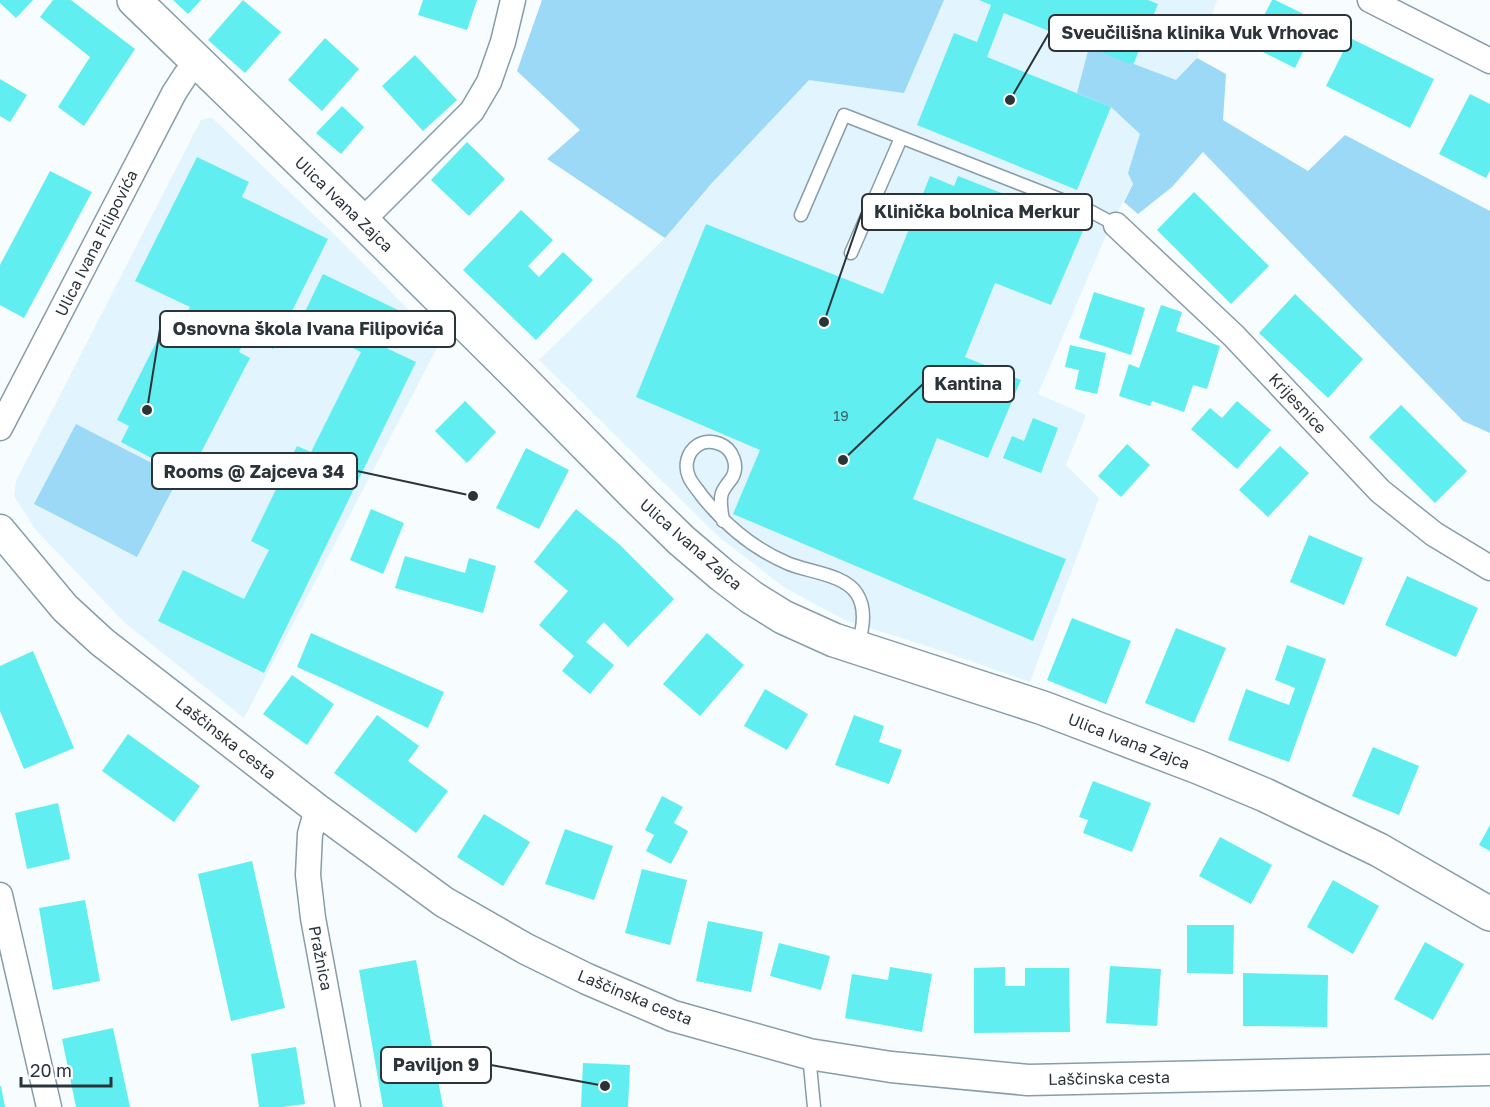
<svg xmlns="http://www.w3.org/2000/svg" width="1490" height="1107" viewBox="0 0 1490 1107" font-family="'Golos Text',sans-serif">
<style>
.built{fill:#e2f4fd}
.green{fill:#9cd9f6}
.building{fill:#61eef1}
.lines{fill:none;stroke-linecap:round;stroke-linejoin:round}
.service-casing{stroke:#889da7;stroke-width:15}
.minor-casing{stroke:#889da7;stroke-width:27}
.tertiary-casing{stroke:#889da7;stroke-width:33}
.secondary-casing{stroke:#889da7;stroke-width:36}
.service{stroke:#fff;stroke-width:12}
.minor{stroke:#fff;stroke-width:24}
.tertiary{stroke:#fff;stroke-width:30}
.secondary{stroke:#fff;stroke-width:33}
.labels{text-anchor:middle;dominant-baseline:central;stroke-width:4.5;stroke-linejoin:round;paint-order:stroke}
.number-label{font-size:14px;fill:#386266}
.street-label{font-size:16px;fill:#2b3438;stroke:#fff}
.leader{fill:none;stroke:#2b3438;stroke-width:2}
.callout-dot{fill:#2b3438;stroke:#fff;stroke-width:2}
.callout{fill:#fff;stroke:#2b3438;stroke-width:2}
.callout-label{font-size:18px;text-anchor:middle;font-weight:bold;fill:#2b3438}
</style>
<rect width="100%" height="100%" fill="#f7fcfe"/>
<path class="built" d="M871 0H1217L1197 58 1107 233 1038 394 1086 415 1066 465 1099 498 1030 682 942 651 845 620 785 588 719 537 539 360 665 238Z
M211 117 338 238 440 342 244 718 125 623 36 530 14 496 16 481 201 120Z"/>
<path class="green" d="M542 0H944L904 93 809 80 712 183 665 238 547 159 580 130 517 71Z
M1089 47 1176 80 1197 58 1226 74 1223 120 1308 171 1345 135 1490 211V433L1463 421 1203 152 1172 187 1138 214 1124 202 1133 184 1128 173 1140 134 1111 107 1077 93Z
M76 424 179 477 137 557 34 504Z"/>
<path class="building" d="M0 0H33L16 18 0 3Z
M53 0H71L135 49 84 126 58 107 90 57 40 17Z
M173 0H201L188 14Z
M243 0 281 32 245 73 208 40Z
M423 0H477L467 30 418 15Z
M979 0H1148L1158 4 1133 65 1004 13 987 57 1111 107 1077 190 917 125 954 33 977 42 991 5Z
M1272 0H1275L1318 21 1295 68 1249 45Z
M325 38 359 69 322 111 288 80Z
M1350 38 1434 79 1410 128 1326 86Z
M415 55 457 100 423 131 382 86Z
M0 79 27 95 10 122 0 116Z
M1470 94 1490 104V171L1486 178 1439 154Z
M342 106 364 127 341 154 316 133Z
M467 142 505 179 469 216 431 180Z
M197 157 249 182 242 197 328 239 273 349 247 336 239 352 250 358 195 464 185 458 178 472 121 442 129 426 117 420 171 313 183 320 190 307 135 281Z
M50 171 92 192 24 318 0 305V265Z
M930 176 954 186 958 176 1085 226 1051 305 995 283 965 357 1021 380 988 458 937 438 913 499 1066 559 1033 641 733 514 760 450 636 397 706 224 883 294Z
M1194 192 1269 266 1231 304 1157 230Z
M521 210 553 240 528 266 539 277 563 252 593 280 536 340 463 270Z
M323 274 398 310 380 345 416 362 264 673 158 621 183 570 244 599 269 550 251 541 297 446 311 452 361 352 300 322Z
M1094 292 1145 308 1131 355 1079 338Z
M1295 294 1363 359 1328 398 1259 333Z
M1161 305 1182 312 1176 331 1220 346 1207 389 1193 385 1184 412 1152 401 1150 406 1119 396 1129 364 1139 368Z
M1070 345 1106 353 1097 394 1075 389 1079 370 1065 367Z
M465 401 496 432 467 463 435 431Z
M1237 401 1271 430 1237 469 1191 429 1210 408 1222 418Z
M1401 405 1467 471 1435 503 1369 437Z
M1033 418 1058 428 1041 473 1003 458 1012 436 1024 441Z
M1127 444 1150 465 1121 497 1098 476Z
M1280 446 1309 473 1268 517 1239 490Z
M526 448 569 470 539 529 496 508Z
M371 509 404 523 383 574 350 560Z
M576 509 620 545 674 599 628 647 604 622 586 642 614 665 590 694 562 671 574 656 539 625 568 591 534 562Z
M1309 535 1363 558 1344 605 1290 582Z
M405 556 465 573 469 558 496 566 483 613 395 588Z
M1407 576 1478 608 1456 657 1385 625Z
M1072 618 1131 641 1106 704 1047 680Z
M1176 628 1226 648 1194 723 1145 703Z
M311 633 444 692 428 728 328 681 297 667Z
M707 633 744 665 700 716 663 684Z
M1287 645 1326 659 1289 762 1228 740 1246 689 1289 705 1295 688 1275 680Z
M33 651 74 748 24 769 0 711V666Z
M292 675 334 704 307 745 263 714Z
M765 689 808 714 787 750 744 726Z
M377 715 419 746 408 761 448 791 416 833 334 773Z
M854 715 884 726 879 742 902 750 889 784 835 765Z
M128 734 200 786 174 822 102 771Z
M1373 747 1419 766 1399 815 1352 796Z
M1093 781 1151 803 1132 852 1083 833 1088 820 1079 817Z
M662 796 683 807 674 823 688 831 671 864 646 851 654 835 645 830Z
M58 803 70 859 27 869 15 813Z
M484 814 530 842 503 886 457 857Z
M1490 825V851L1479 845Z
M565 829 613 846 594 900 545 884Z
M1220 837 1272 865 1251 904 1199 876Z
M252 861 285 1008 231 1021 198 874Z
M642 869 687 880 670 945 625 933Z
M1333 880 1379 906 1353 954 1307 927Z
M85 900 100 981 53 990 39 908Z
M708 921 763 932 751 992 696 981Z
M1187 925H1234L1233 974 1187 973Z
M1425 942 1464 964 1433 1020 1394 999Z
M779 943 830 956 821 990 770 976Z
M416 960 443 1107H383L359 970Z
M1110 966 1161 969 1157 1026 1106 1023Z
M890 967 932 974 922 1032 845 1018 852 974 888 980Z
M1005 967V986H1025V968H1069L1070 1032 974 1033V968Z
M1243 973 1328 975 1327 1027 1243 1026Z
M113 1028 130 1107H76L62 1039Z
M296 1047 305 1104 283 1107H259L251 1054Z
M583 1063 630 1065 628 1107H581Z
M0 1086H1L5 1107H0Z"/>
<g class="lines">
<g class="service-casing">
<path id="service" d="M801 215 844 115 1090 211 1116 225
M851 253 901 138
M723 521C722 512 719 502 722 493 724 488 728 483 732 478 739 466 733 449 720 444 713 441 704 441 698 445 687 452 684 466 689 477 692 484 698 490 702 496 726 526 752 548 787 563 807 572 845 574 857 594 867 610 863 630 857 647
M809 1055 814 1107"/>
</g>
<g class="minor-casing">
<path id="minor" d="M1370 0 1490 61
M362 221 472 111 489 82 503 42 513 0
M1116 225 1234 336 1380 491 1434 534 1490 568
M0 428 174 93 185 76 197 61
M317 809 310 834 308 875 313 918 348 1107
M0 895 49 1107"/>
</g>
<g class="tertiary-casing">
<path id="tertiary" d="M0 530 65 608 102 642 317 809 444 902 526 949 587 979 673 1016 809 1054 891 1067 1028 1080 1490 1070"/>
</g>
<g class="secondary-casing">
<path id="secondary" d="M134 0 362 221 520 378 638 498 681 540 722 575 751 597 783 617 834 640 1043 708 1198 767 1265 795 1379 850 1490 914"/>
</g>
<use href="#service" class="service"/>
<use href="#minor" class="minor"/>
<use href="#tertiary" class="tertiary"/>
<use href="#secondary" class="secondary"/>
</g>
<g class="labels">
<g class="number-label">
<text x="841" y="415">19</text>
</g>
<g class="street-label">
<text transform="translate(344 204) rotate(44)">Ulica Ivana Zajca</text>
<text transform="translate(96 243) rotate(-63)">Ulica Ivana Filipovića</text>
<text transform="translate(1298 403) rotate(47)">Krijesnice</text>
<text transform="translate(691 544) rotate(41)">Ulica Ivana Zajca</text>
<text transform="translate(226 738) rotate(38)">Laščinska cesta</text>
<text transform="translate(1129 741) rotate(21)">Ulica Ivana Zajca</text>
<text transform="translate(321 958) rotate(79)">Pražnica</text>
<text transform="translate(635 997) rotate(22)">Laščinska cesta</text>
<text transform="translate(1109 1078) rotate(-1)">Laščinska cesta</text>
</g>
</g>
<path class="leader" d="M1010 100L1049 33M824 322L862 212M147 410L160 329M843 460L923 384M473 496L357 471M605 1086L491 1065"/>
<g class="callout-dot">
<circle cx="1010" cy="100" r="6"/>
<circle cx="824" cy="322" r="6"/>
<circle cx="147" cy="410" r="6"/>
<circle cx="843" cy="460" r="6"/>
<circle cx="473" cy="496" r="6"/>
<circle cx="605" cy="1086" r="6"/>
</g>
<g class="callout">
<rect x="1049" y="15" width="302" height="36" rx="6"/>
<rect x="862" y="194" width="230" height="36" rx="6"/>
<rect x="160" y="311" width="295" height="36" rx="6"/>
<rect x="923" y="366" width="91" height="36" rx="6"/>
<rect x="152" y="453" width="205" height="36" rx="6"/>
<rect x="381" y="1047" width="110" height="36" rx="6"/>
</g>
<g class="callout-label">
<text x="1200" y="39">Sveučilišna klinika Vuk Vrhovac</text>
<text x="977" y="218">Klinička bolnica Merkur</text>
<text x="308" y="335">Osnovna škola Ivana Filipovića</text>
<text x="968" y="390">Kantina</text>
<text x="254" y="478">Rooms @ Zajceva 34</text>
<text x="436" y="1071">Paviljon 9</text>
</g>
<path d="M21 1077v9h90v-9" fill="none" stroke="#2b3438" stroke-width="3"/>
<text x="30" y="1077" font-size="18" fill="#2b3438" stroke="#ffffff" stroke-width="4.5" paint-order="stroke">20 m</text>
</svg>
